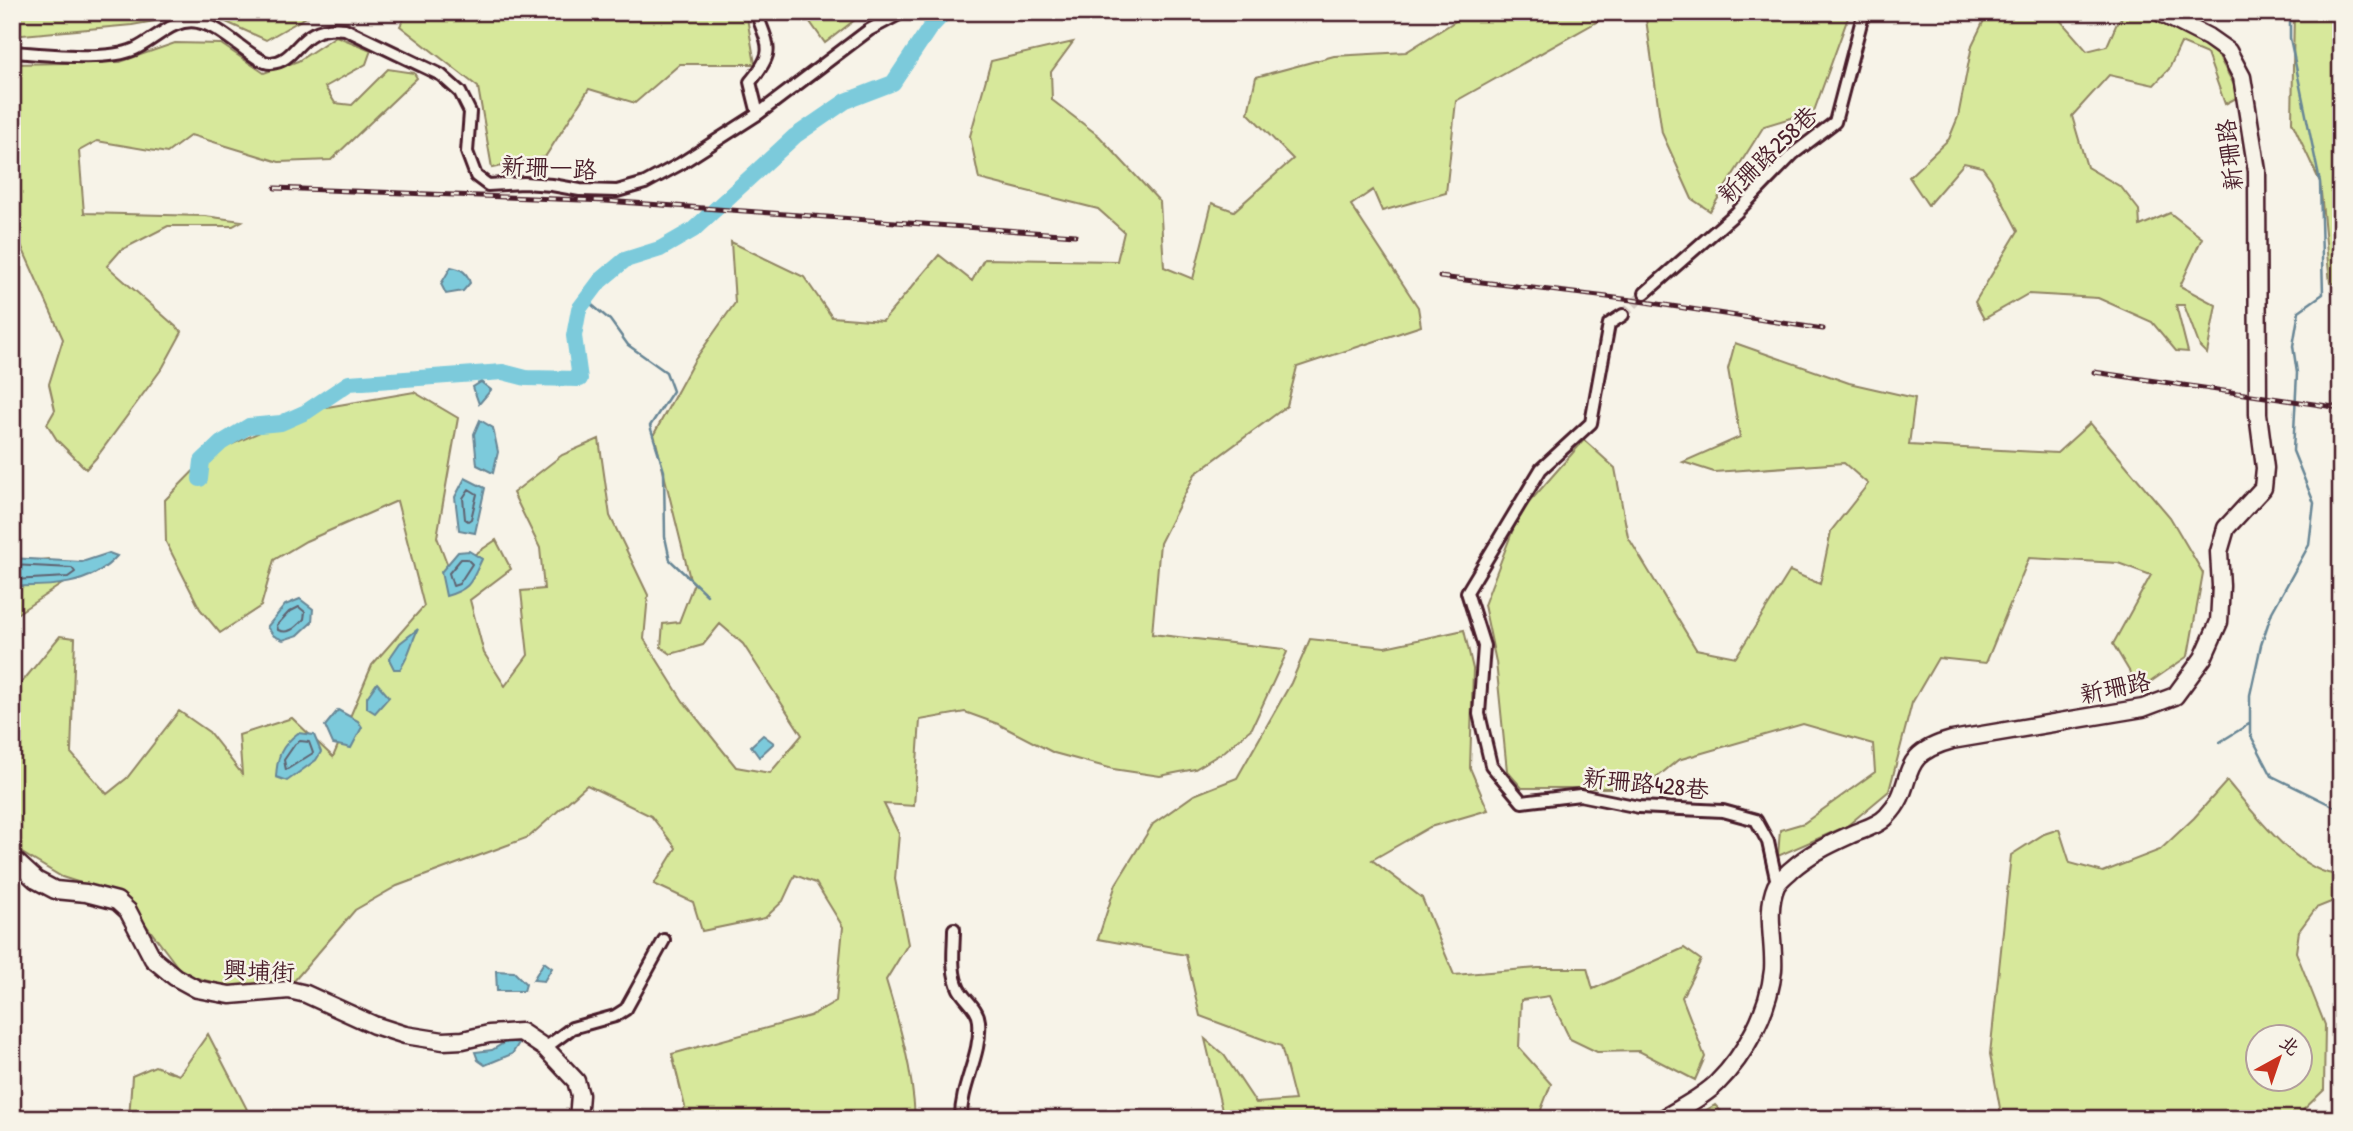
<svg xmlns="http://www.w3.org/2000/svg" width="2353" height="1131" viewBox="0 0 2353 1131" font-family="'Patrick Hand','LXGW WenKai TC',sans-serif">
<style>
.green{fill:#d7e89b;stroke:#908463;stroke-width:2;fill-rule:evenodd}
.water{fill:#7ccadb;stroke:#688695;stroke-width:2}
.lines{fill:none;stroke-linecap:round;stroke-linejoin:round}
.shore{stroke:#5e6371;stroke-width:2}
.stream{stroke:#688695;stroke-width:2.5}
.river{stroke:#7ccadb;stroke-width:16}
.street-tunnel{stroke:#d4c9c2;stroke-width:10;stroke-dasharray:10 5;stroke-linecap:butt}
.street-casing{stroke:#4a1f2b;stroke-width:16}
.secondary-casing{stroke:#4a1f2b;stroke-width:21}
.street{stroke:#f7f3e8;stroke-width:10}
.secondary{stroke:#f7f3e8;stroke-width:16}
.rail-casing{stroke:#4a1f2b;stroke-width:5}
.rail{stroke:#f7f3e8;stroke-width:2.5;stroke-dasharray:8;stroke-linecap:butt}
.labels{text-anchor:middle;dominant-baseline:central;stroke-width:5;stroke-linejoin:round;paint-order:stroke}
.street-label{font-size:24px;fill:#4a1f2b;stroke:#f7f3e8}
</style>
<rect width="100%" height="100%" fill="#f7f3e8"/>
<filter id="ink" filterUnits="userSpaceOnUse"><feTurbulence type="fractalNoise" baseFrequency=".0143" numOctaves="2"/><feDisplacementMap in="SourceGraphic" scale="14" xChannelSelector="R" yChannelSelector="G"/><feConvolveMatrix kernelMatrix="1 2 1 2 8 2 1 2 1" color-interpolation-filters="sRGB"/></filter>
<g filter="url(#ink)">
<path class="green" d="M12 12H162L161 20 132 25 12 36Z
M204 12H315L266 40Z
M408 12H746L755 64H680L635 103 589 89 545 157 492 168 478 87 400 26Z
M803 12H865L825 43Z
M1470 12H1606L1600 20 1456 101 1446 193 1382 211 1373 190 1351 205 1418 307 1421 326 1297 367 1287 406 1195 474 1160 543 1152 634 1284 649 1287 652 1252 728 1225 751 1195 769 1160 776 1113 769 1054 753 998 724 965 712 920 720 914 806 884 804 899 834 895 879 908 944 886 980C900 1026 913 1071 915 1119H675L685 1107 672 1054 810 1016 836 1001 843 927 816 883 795 875 783 901 765 918 702 931 693 902 654 884 676 848 651 816 587 785 529 837 397 886 355 910 294 981 233 988 183 974 125 897 62 877 12 847V681L18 687 60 636 75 638 71 753 107 794 127 778 179 711 209 732 242 774 239 735 292 718 333 757 372 665 424 606 397 501 306 541 274 560 261 606 220 633 200 609 166 542 165 500 210 454 310 410 414 392 458 418 437 537 450 571 496 540 511 569 470 600 484 653 505 686 528 655 521 591 544 589 540 548 513 493 562 455 599 439 610 516 648 595 644 639 683 701 736 767 770 773 802 735 743 644 720 624 703 645 671 654 661 647 663 624 679 622 694 583 690 579 654 434 694 361 735 303 731 242 804 277 832 317 883 321 939 255 972 281 984 259 1117 261 1124 232 1098 209 979 179 970 136 991 61 1073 42 1051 72 1052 100 1099 136 1160 202 1164 267 1193 279 1212 203 1234 211 1293 159 1248 113 1256 77 1334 56 1406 52Z
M1645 12H1850L1814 111 1764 126 1710 211 1692 199 1662 133Z
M1988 12H2079L2060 20 2087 51 2107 46 2117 23 2126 12H2151L2171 18 2219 57 2240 96 2225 104 2207 54 2181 43 2169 69 2154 85 2109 75 2072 116 2087 167 2121 187 2139 210 2140 226 2170 213 2202 238 2180 286 2216 305 2207 354 2200 347 2184 305H2176L2188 352 2176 351 2152 322 2098 298 2028 294 1984 319 1975 302 2018 231 1991 179 1982 167 1964 163 1928 205 1909 177 1949 139 1958 117 1972 45Z
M2294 12H2330L2341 134V284L2330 283 2320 182 2292 122Z
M336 36 371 50 366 64 325 87 335 103 352 105 388 69 414 73 417 78 331 160 279 162 191 135 167 153 97 141 79 151 84 213 205 216 242 221 233 226H168L121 250 107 266 182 332 163 367 96 458 86 469 57 440 47 424 55 410 49 384 63 339 12 225V64L120 62 175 43 221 44 264 73 298 61Z
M1735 343 1849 383 1915 398 1909 445 2057 453 2090 423 2170 517 2203 573 2188 656 2140 689 2113 644 2151 575 2118 563 2029 558 1986 663 1938 658 1912 703 1889 791 1847 826 1778 856 1780 830 1804 823 1875 772 1873 744 1803 724 1678 760 1644 788H1522L1507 771 1496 662 1484 605 1519 514 1584 440 1615 468 1628 537 1696 649 1736 657 1790 571 1820 584 1831 531 1868 484 1844 463 1714 472 1683 462 1740 437 1728 369Z
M49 559 62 584 12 617V563Z
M1464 630 1473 669 1470 768 1488 810 1430 827 1372 860 1422 898 1454 975 1538 968H1587L1593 989 1684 948 1701 960 1682 997 1705 1057 1695 1080 1639 1051 1597 1052 1570 1039 1549 996 1521 1000 1519 1048 1551 1084 1539 1115 1494 1116 1492 1119H1224L1205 1039 1224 1055 1256 1103 1295 1100 1281 1046 1200 1016 1186 955 1098 939 1116 884 1153 824 1194 795 1237 778 1291 683 1310 639 1385 647Z
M2227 781C2252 811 2299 875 2341 875V898L2316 908 2299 931 2296 952 2325 1025 2324 1090 2294 1119H2002L1990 1054 2011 855 2044 834 2059 829 2070 863 2103 872 2160 850 2194 818ZM2258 1036H2300V1078H2258Z
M208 1034 252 1119H129L132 1076 155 1066 179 1075Z
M1715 1105 1728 1119H1691Z"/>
<path class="water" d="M451 267C462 269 467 272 470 283L463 291 446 294 441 284Z
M481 382 491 390 479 404 473 387Z
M480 420 493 428 498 452 493 473 477 465 474 434Z
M465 478 485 488 475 533 459 530 455 497Z
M469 551 482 559C471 582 471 589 446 596L441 572 458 552Z
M109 553 117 556C91 586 50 587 12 586V558L82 562Z
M300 599 313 609 312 622 298 635 283 640 274 636 267 627 285 605Z
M418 629C411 643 409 657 400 669H394L389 659 400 643Z
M377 683 389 697 375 713 367 708V697Z
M338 710 358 721 362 727 351 748 333 744 325 726Z
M298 733 314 735 321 752 316 760 287 781 276 777C277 757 281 746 298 733Z
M763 735 774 743 759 757 751 746Z
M544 962 552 968 544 981 533 980Z
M496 971 514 972 526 984 524 991H497Z
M507 1041 519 1043 512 1054 485 1065 478 1060 475 1052 492 1050Z"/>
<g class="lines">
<path class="shore" d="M469 489 477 494 471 519 468 521 465 519 463 498Z
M461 559H467L472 564 459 584 453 586 449 573Z
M12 565 72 568 75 572 68 577 12 580
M299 607 305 612 304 619C296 627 289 635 278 630L277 625 289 612Z
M300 741 309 742 313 753 286 770 284 760 295 744Z"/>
<path class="stream" d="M2290 12V38L2320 182 2323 294 2299 311 2293 346 2297 373 2293 451 2314 503 2309 545 2272 612 2261 645 2250 695V734L2272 776 2341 810
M586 300 610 320 628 345 666 372 673 391 650 426 664 471 665 537 670 560 707 595
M2220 742 2249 724"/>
<path class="river" d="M200 479 202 461 221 443 249 426 281 423 306 412 349 383 503 372 526 378 580 379 574 336 579 309 600 281 625 260 660 249 693 230 795 136 846 101 893 83 929 29 945 12"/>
<path class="street-tunnel" d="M1623 315 1645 293"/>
<g class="street-casing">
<path id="street" d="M756 12C769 48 776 51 750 82L758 114
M12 52C44 54 107 62 135 49 155 40 174 17 198 22 223 26 255 64 271 63 300 61 296 24 345 29L441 75 460 92 470 112 467 152 476 176 488 185 524 183 552 185 580 190 617 191 645 183 680 164 758 114 869 30 903 12
M1645 293 1736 213 1793 154 1835 122 1862 19 1865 12
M1623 315 1609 324 1591 423 1541 469 1467 592 1484 646 1479 714 1491 765 1522 802 1580 795 1639 807 1723 811 1756 820 1768 842 1777 883
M954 929C954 948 950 971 959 989 965 1000 978 1008 979 1021 982 1055 960 1086 961 1119
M545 1048 572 1028 615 1016 626 1009 664 940"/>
</g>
<g class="secondary-casing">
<path id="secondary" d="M12 858 36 880 55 890 86 893 117 901 128 911 153 959 175 977 197 989 230 995 289 990 306 994 374 1025 405 1035 443 1041 463 1040 489 1034 521 1032 545 1048 576 1081 580 1095 578 1119
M1663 1119C1680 1108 1702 1098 1717 1083 1745 1055 1769 1011 1773 970 1775 944 1765 911 1776 886 1779 880 1786 875 1791 870 1809 854 1828 845 1850 835 1863 829 1878 826 1887 816 1919 783 1892 756 1952 740L2143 708 2175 696 2203 658 2219 622 2221 586 2219 552 2226 528 2263 488 2265 468 2258 414 2257 171 2242 77 2228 51 2208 37 2159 12"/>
</g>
<use href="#street" class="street"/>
<use href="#secondary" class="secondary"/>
<g class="rail-casing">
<path id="rail" d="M275 188 606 201 1075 235
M1440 277 1632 300 1823 329
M2094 372 2341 408"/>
</g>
<use href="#rail" class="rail"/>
</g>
</g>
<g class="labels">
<g class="street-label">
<text transform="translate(1767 154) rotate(-44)">新珊路258巷</text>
<text transform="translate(2229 155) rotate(-97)">新珊路</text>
<text transform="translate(549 167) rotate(3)">新珊一路</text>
<text transform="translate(2115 687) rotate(-12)">新珊路</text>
<text transform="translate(1646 783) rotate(6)">新珊路428巷</text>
<text transform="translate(259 970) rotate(2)">興埔街</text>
</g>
</g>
<rect width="2353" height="1131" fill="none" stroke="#f7f3e8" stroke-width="42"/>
<rect x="21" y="21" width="2311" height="1089" fill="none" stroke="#4a1f2b" stroke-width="2.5" filter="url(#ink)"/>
<g transform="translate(2279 1058) rotate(40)"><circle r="33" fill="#f7f3e8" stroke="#b29e9c" stroke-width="2"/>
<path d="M0-5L12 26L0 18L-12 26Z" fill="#c8321e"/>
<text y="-10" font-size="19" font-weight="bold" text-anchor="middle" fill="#4a1f2b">北</text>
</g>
</svg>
